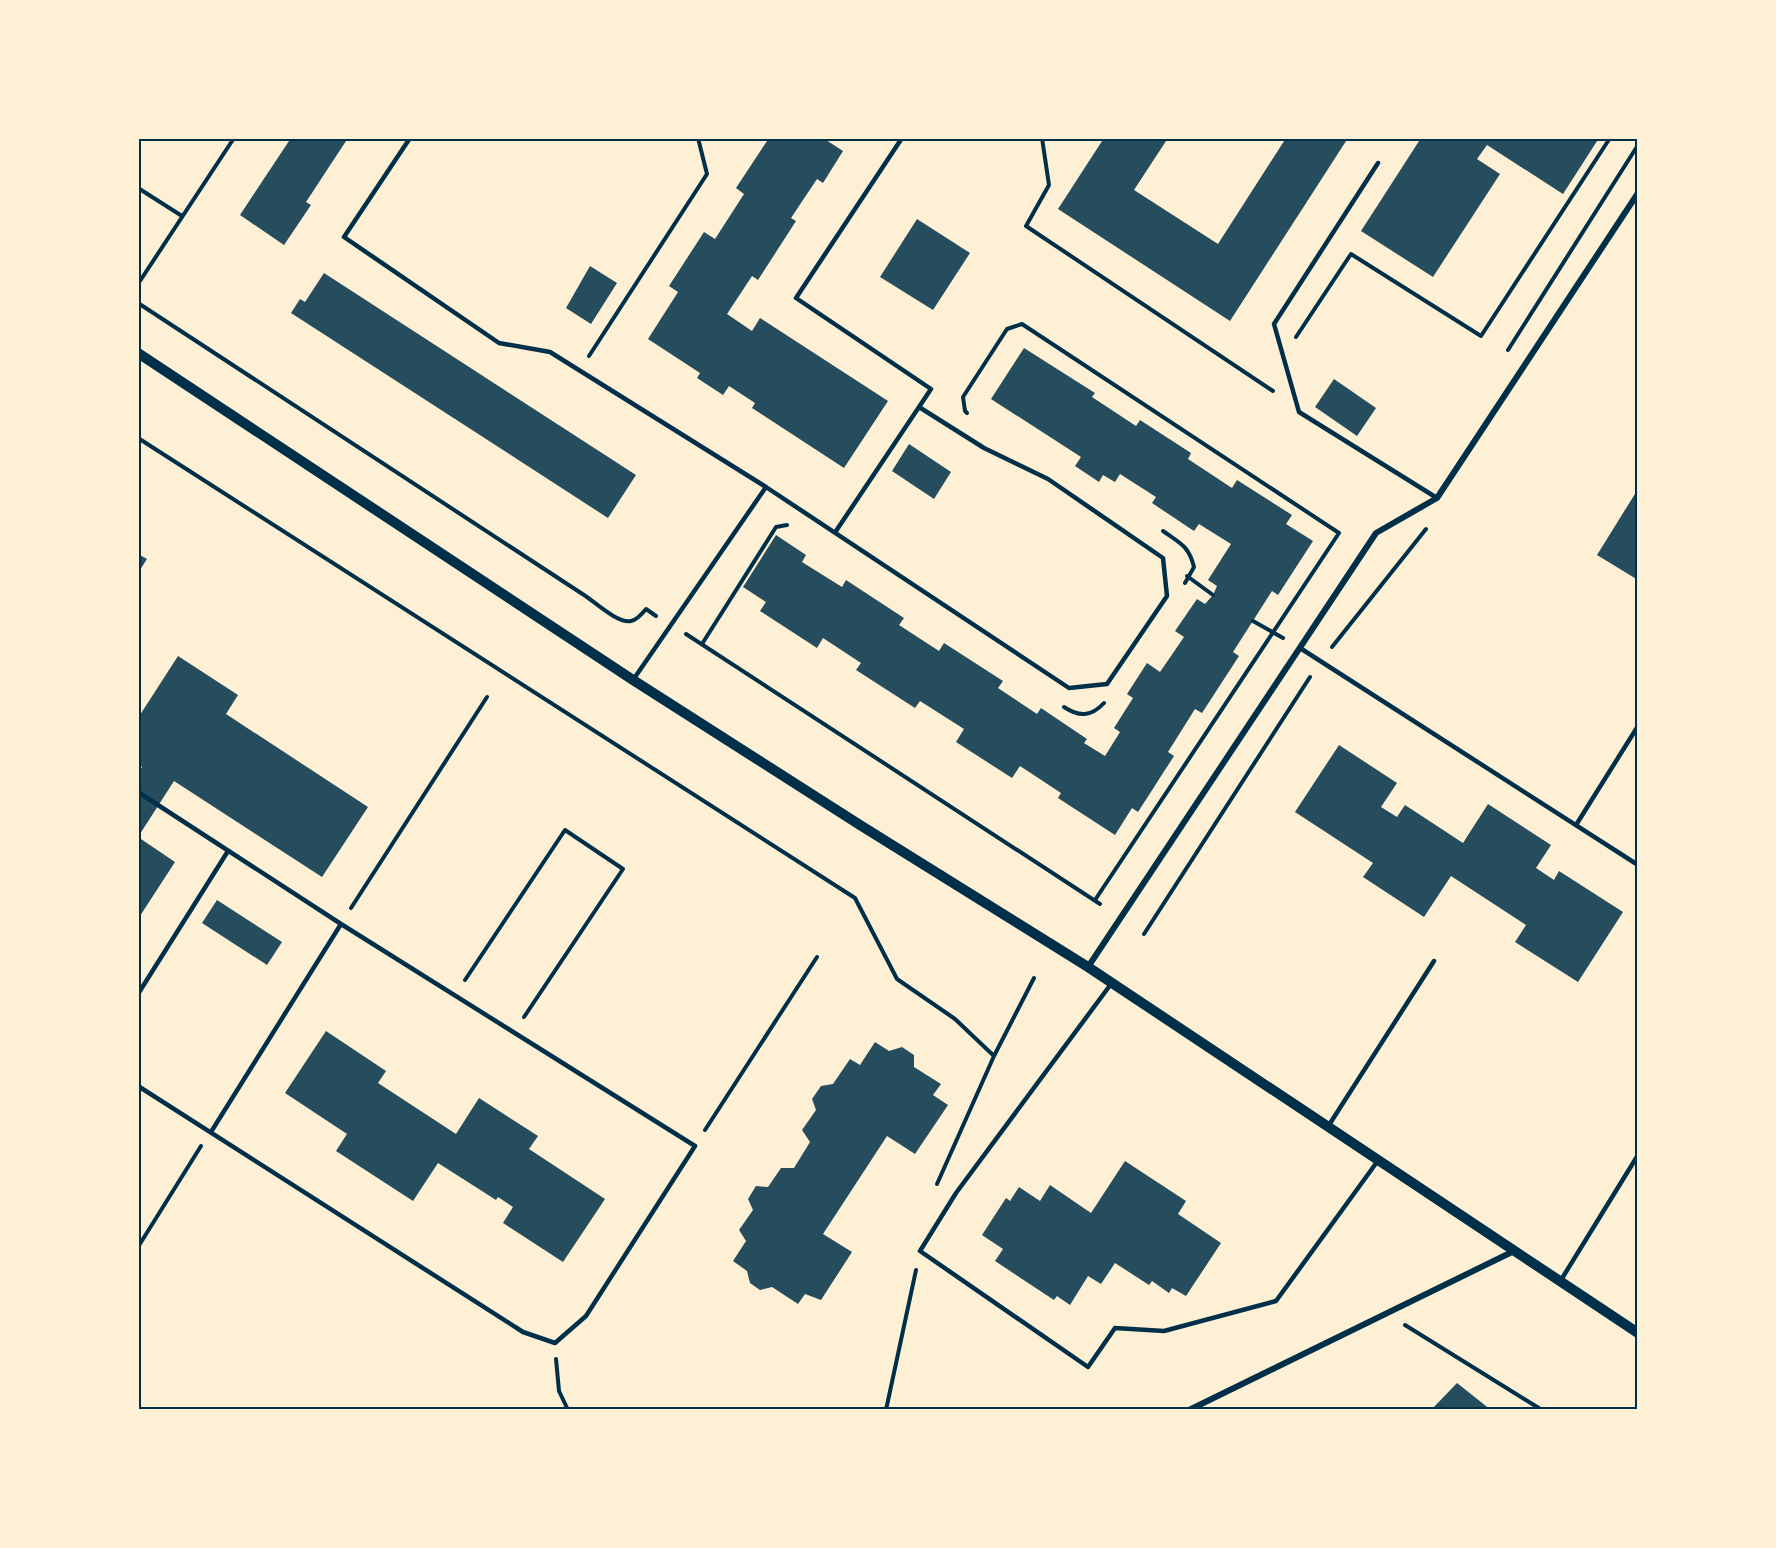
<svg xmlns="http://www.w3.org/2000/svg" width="1776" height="1548" viewBox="0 0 1776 1548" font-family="'Libre Baskerville',serif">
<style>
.building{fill:#264d5e}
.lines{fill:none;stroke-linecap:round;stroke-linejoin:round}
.path{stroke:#003049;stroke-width:4}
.service{stroke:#003049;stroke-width:4.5}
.minor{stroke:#003049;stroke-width:6}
.tertiary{stroke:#003049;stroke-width:10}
.neatline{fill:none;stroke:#003049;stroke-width:2}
</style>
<rect width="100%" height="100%" fill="#fdf0d5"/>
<path class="building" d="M291 138H348L306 202 311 205 284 245 240 215Z
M769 138H823L843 151 823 183 817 179 791 218 796 221 758 280 752 276 727 314 752 331 760 318 888 401 844 468 752 408 755 403 729 386 723 395 697 378 700 373 648 339 678 292 669 286 704 232 715 239 744 194 736 188Z
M1104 138H1168L1134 190 1218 244 1286 138H1348L1230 321 1058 209Z
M1421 138H1599L1563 194 1487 145 1477 159 1500 174 1433 277 1361 231Z
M917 219 970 253 933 310 880 277Z
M590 266 617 283 591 324 566 308Z
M324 273 636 475 608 518 291 313 300 299 305 302Z
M1024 348 1095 393 1092 397 1136 426 1140 420 1191 453 1188 459 1232 488 1237 480 1292 515 1286 524 1313 541 1278 595 1272 591 1233 652 1239 656 1202 713 1195 709 1168 752 1174 756 1138 812 1132 808 1115 835 1058 798 1061 793 1020 766 1012 778 956 742 964 729 920 701 915 708 856 670 861 663 823 638 817 648 760 611 766 602 743 587 776 535 806 555 802 562 842 587 846 580 904 618 899 625 939 651 944 643 1003 681 998 688 1037 714 1041 708 1087 739 1084 743 1105 756 1120 732 1114 728 1133 698 1127 694 1147 663 1160 672 1184 637 1175 631 1197 599 1205 604 1213 595 1217 586 1208 580 1231 544 1199 524 1194 531 1152 503 1156 497 1120 474 1115 482 1103 475 1099 482 1075 466 1081 457 991 399Z
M1334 379 1376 408 1357 436 1315 407Z
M909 444 951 472 934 499 892 471Z
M1638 489V580L1597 555Z
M138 554 147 559 138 573Z
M178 656 238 695 226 714 368 807 322 877 174 781 138 837 175 862 138 919V773L142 767 138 764V718Z
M1339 745 1397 783 1381 807 1397 817 1405 805 1463 843 1488 804 1551 845 1536 868 1554 880 1559 871 1623 912 1578 982 1515 942 1526 925 1451 876 1424 917 1363 877 1373 863 1295 812Z
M217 900 282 942 267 965 202 923Z
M326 1031 386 1071 378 1083 456 1134 479 1098 538 1136 529 1149 605 1199 563 1262 503 1223 513 1207 498 1197 496 1200 438 1163 413 1201 336 1151 347 1134 285 1093Z
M875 1042 889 1051 902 1047 914 1055V1067L941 1084 933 1095 948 1105 915 1154 887 1136 823 1234 852 1252 821 1300 805 1294 798 1304 772 1287 760 1290 750 1283 747 1271 733 1261 746 1241 739 1230 753 1210 748 1199 756 1186 768 1187 781 1168H794L810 1142 802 1130 816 1110 812 1099 821 1086 833 1084 850 1059 860 1065Z
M1125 1161 1186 1201 1178 1214 1221 1243 1186 1296 1172 1288 1169 1293 1152 1281 1149 1285 1115 1263 1101 1284 1088 1276 1070 1305 1057 1296 1054 1300 995 1261 1003 1249 982 1235 1006 1198 1010 1201 1019 1187 1040 1201 1050 1185 1091 1213Z
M1457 1383 1491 1410H1431Z"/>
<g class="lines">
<path class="path" d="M1042 138 1049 185 1026 226 1273 391
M138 188 182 216
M138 284 234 138
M138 303 584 595C595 602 618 624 631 621 637 620 642 614 646 609L656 616
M1296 337 1351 254 1481 336 1610 138
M1508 350 1638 145
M589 356 707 174 698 138
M967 413 965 411 963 397 1007 329 1022 324 1339 533 1095 900
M138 438 855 898 897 979 955 1019 994 1056 937 1184
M1163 531C1180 543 1189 546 1194 567L1185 583
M1187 576 1213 595
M1253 621 1283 638
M686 634 1100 904
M702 644 776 527 787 525
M1332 647 1426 529
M1064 707C1079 717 1091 717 1104 703
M351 908 487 697
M1144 934 1310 677
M465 980 565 830 623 869 524 1017
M994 1056 1034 978
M705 1130 817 957
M138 1247 201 1146
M1405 1325 1542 1410
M556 1359 559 1391 568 1410
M886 1410 916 1270"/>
<path class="service" d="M410 138 344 237 499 343 550 352 766 487
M902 138 796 298 931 389 919 407
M1378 163 1274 324 1299 412 1437 498
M1300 648 1638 865
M633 680 766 487 1069 688 1107 684 1167 596 1163 558 1048 479 984 448 919 407 836 531
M138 792 341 924 695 1146 586 1316 555 1343 523 1332 138 1086
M1576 825 1638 726
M1111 984 956 1193 920 1251 1088 1367 1115 1328 1164 1331 1276 1301 1377 1162
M138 994 228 851
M1329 1125 1434 961
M211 1132 341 924
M1561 1280 1638 1155"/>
<path class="minor" d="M1088 967 1376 533 1437 498 1638 193
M1189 1410 1514 1251"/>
<path class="tertiary" d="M138 353 633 680 860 825 1088 967 1638 1333"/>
</g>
<rect width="1776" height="1548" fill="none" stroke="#fdf0d5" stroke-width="279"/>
<rect x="140" y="140" width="1496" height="1268" class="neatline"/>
</svg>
